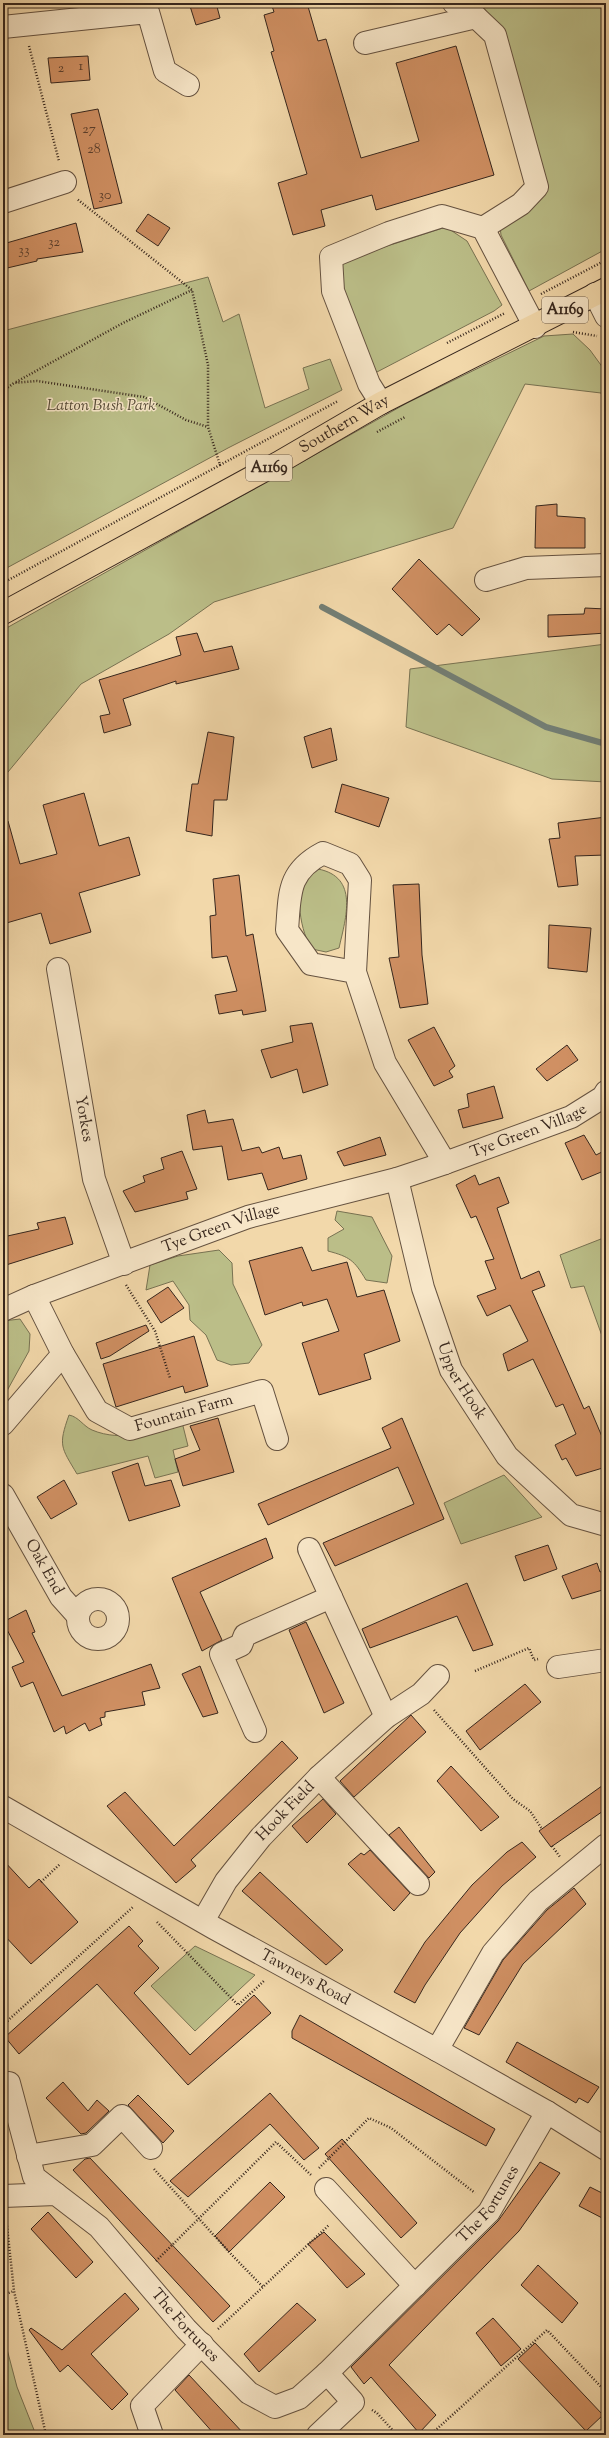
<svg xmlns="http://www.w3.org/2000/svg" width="609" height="2438" viewBox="0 0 609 2438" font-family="'Sorts Mill Goudy',serif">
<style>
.green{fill:#bbbe88;stroke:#787252}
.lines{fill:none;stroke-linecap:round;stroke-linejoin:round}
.stream{stroke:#737e74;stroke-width:6}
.building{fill:#d09063;stroke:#36261d}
.minor-casing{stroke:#655240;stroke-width:24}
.major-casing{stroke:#36261d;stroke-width:24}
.path{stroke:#36261d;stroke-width:2.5;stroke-dasharray:1 2;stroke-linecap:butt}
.minor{stroke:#f7e6c8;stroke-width:22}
.major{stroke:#f2d8aa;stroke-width:22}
.labels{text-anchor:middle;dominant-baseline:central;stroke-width:3;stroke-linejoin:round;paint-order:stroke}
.number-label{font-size:14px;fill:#5c402e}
.shield{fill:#f7e6c8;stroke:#706050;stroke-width:1}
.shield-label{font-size:15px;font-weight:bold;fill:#36261d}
.park-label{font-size:16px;font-style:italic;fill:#574c38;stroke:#f7e6c8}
.street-label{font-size:16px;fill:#36261d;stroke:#f7e6c8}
</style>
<rect width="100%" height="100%" fill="#f2d8aa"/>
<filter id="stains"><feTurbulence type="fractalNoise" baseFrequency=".005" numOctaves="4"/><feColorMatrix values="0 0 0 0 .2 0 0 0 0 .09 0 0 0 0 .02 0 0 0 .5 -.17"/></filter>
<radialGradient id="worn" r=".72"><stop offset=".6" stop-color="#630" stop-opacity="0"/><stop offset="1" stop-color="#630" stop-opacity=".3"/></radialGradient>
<path class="green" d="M480 3H606V249L529 291 501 235 500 227 531 201 494 25Z
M446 227 467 241 502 305 494 311 375 373 336 289 344 260Z
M208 277 223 322 239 314 265 408 309 389 303 368 330 359 342 390 228 448 3 570V331Z
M573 334 590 350 606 372V403L601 393 525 384 453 528 214 602 169 634 81 684 3 778V630L407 403 544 336Z
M606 644V782L552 779 406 727 410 669Z
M318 869C359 877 346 917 339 948L326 952 312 949C301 934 293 891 307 875 309 872 315 870 318 869Z
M337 1211 372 1217 392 1256 387 1283 366 1280C354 1260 350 1257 328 1251V1238L344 1229 335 1220Z
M606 1237V1347L584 1286 571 1288 560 1255Z
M219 1250 232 1263 233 1284 262 1345 249 1363 231 1365 217 1360 206 1335 190 1320 189 1305 173 1281 146 1290 150 1265 178 1256Z
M20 1319 30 1334 29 1351 3 1398V1321Z
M69 1415C79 1417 83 1426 92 1430 123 1443 151 1430 182 1422L188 1446 173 1450 178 1472 155 1478 148 1456 77 1474C61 1447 58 1446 69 1415Z
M504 1475 542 1517 461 1544 444 1503Z
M195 1946 255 1975 195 2031 151 1986Z
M3 2334 17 2387 36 2435H3Z"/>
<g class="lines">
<path class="stream" d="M322 607 546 727 606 744"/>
</g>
<path class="building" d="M189 3H216L220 18 196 25Z
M271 3H307L318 41 326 39 361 158 419 141 396 63 456 46 494 175 376 210 372 195 321 210 325 226 293 235 278 183 307 174 271 52 274 51 264 15 274 12Z
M88 56 90 80 51 83 48 58Z
M98 109 122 203 94 209 71 114Z
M148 214 170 228 158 246 136 231Z
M76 223 83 252 37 259V261L3 269V244Z
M557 504V516L585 518V548H535L536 506Z
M419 559 480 619 462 636 449 624 437 635 392 589Z
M585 608 606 609V633L548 637V615L584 614Z
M197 633 204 652 232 646 239 669 176 684V681L123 699 131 725 104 733 100 716 110 714 99 680 181 655 176 637Z
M331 728 337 760 312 768 304 737Z
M208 732 234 737 227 800H214L212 836 186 831 192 784H198Z
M342 784 389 798 379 827 335 812Z
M84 793 99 846 129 837 140 875 79 893 91 932 50 944 41 913 3 924V821H8L20 864 57 854 43 805Z
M606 817V855L575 856 578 885 558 887 549 839 560 838 558 823Z
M239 875 246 936 253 934 266 1011 243 1015 242 1010 219 1014 215 995 237 991 227 956 212 958 210 916 216 915 213 879Z
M419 884 422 955 428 1004 400 1008 389 958 399 957 393 885Z
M549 925 591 928 587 972 548 968Z
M312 1023 328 1085 303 1093 297 1069 271 1078 261 1050 293 1042 290 1026Z
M434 1027 455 1066 449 1071 453 1077 434 1086 408 1040Z
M567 1045 578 1060 547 1081 536 1069Z
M494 1086 503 1118 463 1128 458 1110 469 1107 467 1094Z
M205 1110 208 1123 233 1119 242 1151 259 1147 262 1153 279 1147 283 1159 301 1155 307 1179 268 1190 262 1173 228 1180 222 1146 193 1150 187 1115Z
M584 1135 596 1155 606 1150V1170L582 1180 565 1143Z
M380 1137 386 1155 344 1166 337 1152Z
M182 1151 197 1189 186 1192 188 1199 135 1212 123 1191 145 1182 143 1176 164 1169 161 1158Z
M475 1175 479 1185 499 1177 509 1203 497 1208 521 1279 539 1271 545 1286 532 1291 584 1409 589 1406 606 1446V1467L576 1476 566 1458 562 1460 555 1445 576 1434 563 1404 556 1407 533 1359 508 1371 503 1354 528 1341 510 1305 487 1316 477 1296 496 1289 485 1261 494 1259 476 1216 471 1218 456 1185Z
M65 1217 73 1244 6 1265 3 1237 39 1229 37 1223Z
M302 1247 312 1271 347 1262 357 1297 384 1290 400 1341 364 1354 371 1379 319 1395 302 1343 339 1331 327 1299 303 1306 302 1302 265 1315 249 1261Z
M168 1287 184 1308 161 1323 147 1301Z
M146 1325 149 1331 110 1356 101 1359 96 1343Z
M194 1336 208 1386 185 1393 183 1386 116 1407 103 1364Z
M218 1418 234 1472 183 1486 175 1459 200 1450 190 1426Z
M402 1418 444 1519 335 1566 323 1543 414 1504 398 1467 268 1525 258 1504 391 1448 382 1428Z
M138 1463 145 1486 171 1480 180 1506 129 1521 112 1472Z
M64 1480 77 1504 51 1519 37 1497Z
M266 1538 273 1558 200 1592 222 1640 202 1651 172 1578Z
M548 1545 557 1569 524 1581 515 1556Z
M597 1563 600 1572 606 1570V1589L572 1599 562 1576Z
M467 1583 493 1645 473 1651 457 1616 370 1648 362 1629Z
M26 1610 35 1632 32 1633 62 1696 151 1664 160 1688 142 1692 145 1705 105 1712V1717L100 1718 102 1725 89 1731 85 1723 66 1734 64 1726 54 1732 33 1682 21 1687 12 1667 24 1662 3 1622Z
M306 1622 344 1703 324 1713 289 1630Z
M200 1666 218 1713 203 1717 182 1674Z
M525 1684 541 1702 480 1750 466 1731Z
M411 1715 426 1732 354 1797 340 1781Z
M282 1741 298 1758 191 1860 196 1866 176 1883 107 1806 125 1792 174 1846Z
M451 1766 499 1817 481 1831 437 1781Z
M606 1783V1809L551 1847 539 1831Z
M323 1799 336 1814 307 1843 292 1826Z
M399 1827 435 1872 429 1878 389 1835Z
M522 1842 536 1857 502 1886 460 1933 425 1985 415 2003 394 1992 425 1942 472 1885 507 1852Z
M370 1850 410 1893 394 1911 348 1864 361 1853 364 1855Z
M3 1860 29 1888 39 1879 78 1922 31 1964 3 1934Z
M260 1872 343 1950 326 1965 242 1891Z
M574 1888 586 1904 523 1964 479 2035 464 2028 503 1960 547 1910Z
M129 1926 143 1941 138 1946 159 1968 134 1993 190 2055 254 1995 271 2013 188 2085 97 1984 19 2054 5 2037Z
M300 2015 495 2129 486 2146 292 2038V2031Z
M517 2042 599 2087 588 2103 579 2098 576 2103 506 2062Z
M63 2082 88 2111 97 2100 109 2111 86 2133 81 2134 46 2098Z
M270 2093 319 2148 304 2160 270 2124 188 2197 170 2181Z
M138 2095 174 2131 163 2143 128 2105Z
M342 2139 417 2223 401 2238 325 2154Z
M90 2158 230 2306 213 2322 73 2170 85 2159Z
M540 2162 560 2173 519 2231 389 2365 436 2415 419 2433 371 2377 364 2384 351 2367 498 2221Z
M270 2182 285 2197 229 2252 215 2236Z
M590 2187 606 2195V2220L579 2206Z
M48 2212 93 2262 76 2278 31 2229Z
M324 2232 365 2274 347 2288 308 2244Z
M538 2265 578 2303 562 2323 521 2285Z
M125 2293 139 2309 91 2354 128 2394 112 2410 68 2365 60 2372 29 2330 31 2328 62 2350Z
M297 2303 316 2320 259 2372 244 2354Z
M493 2318 521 2349 501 2366 476 2333Z
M535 2343 603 2415 586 2431 518 2359Z
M189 2375 245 2435H215L175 2390Z"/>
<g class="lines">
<g class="minor-casing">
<g id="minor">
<path d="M454 3 476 17 495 35 537 187 521 204 483 228"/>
<path d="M3 27 148 12 165 71 188 85"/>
<path d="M365 43 476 17"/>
<path d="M3 202 65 182"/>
<path d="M595 294 606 316"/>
<path d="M381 403 369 384 333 291 331 257 389 233 442 216 483 228 535 327"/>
<path d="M486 580 526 568 606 565"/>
<path id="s1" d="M58 969 94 1179 124 1264"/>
<path d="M355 972 360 880 350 864 323 853C287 872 290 894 287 930L311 964 355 972 385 1063 445 1163"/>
<path id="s2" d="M397 1179 423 1288 451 1370 507 1456 571 1515 606 1525"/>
<path id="s3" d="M34 1296 63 1354 97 1411 130 1429 262 1391 277 1439"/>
<path id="s4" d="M3 1310 34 1296 248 1217 397 1179 445 1163 571 1117 603 1097 606 1092"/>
<path d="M3 1424 63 1354"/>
<path id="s5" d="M3 1495 61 1597 78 1616"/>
<path d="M309 1549 386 1717"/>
<circle cx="98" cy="1619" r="20"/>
<path d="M558 1667 606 1660"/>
<path d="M255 1731 221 1654 241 1645 245 1635 331 1597"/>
<path d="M319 1777 418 1884"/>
<path id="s6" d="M3 1807 214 1928 437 2050 547 2112 606 2149"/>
<path id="s7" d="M203 1921 226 1881 261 1837 319 1777 386 1717 421 1694 438 1676"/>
<path d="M437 2050 493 1953 538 1901 606 1845"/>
<path d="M9 2083 34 2177 56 2194"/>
<path d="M28 2156 92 2145 122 2116 151 2148"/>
<path d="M326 2189 415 2286"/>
<path id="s8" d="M3 2196 56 2194 99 2227 186 2329 249 2393 275 2407 299 2398 327 2373 489 2212 547 2112"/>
<path d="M152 2435 142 2406 202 2344"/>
<path d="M318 2435 353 2402 327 2373"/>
</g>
</g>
<g class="major-casing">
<g id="major">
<path id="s9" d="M3 613 278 463 381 403 606 289"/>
</g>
</g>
<path class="path" d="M29 46 59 161
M541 294 606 260
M573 332 597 336
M447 343 505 313
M16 382 123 323 192 290
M3 391 14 383 37 381 144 397 186 420 208 427
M377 432 405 417
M220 465 338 401
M3 583 220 465 208 427V365L192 290 77 199
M126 1285 155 1331 170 1378
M475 1671 529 1648 534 1660 538 1659
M434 1710 513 1799 530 1811 542 1829
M552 1846 560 1857
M41 1882 60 1864
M157 1922 238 2005 265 1980
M3 2025 134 1906
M319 2168 369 2118 391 2128 475 2193
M154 2169 229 2252 263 2287
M6 2217 14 2291 46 2435
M156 2261 276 2142 311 2175
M3 2295 14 2291
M218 2329 329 2225
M372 2410 377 2413 397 2435
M430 2435 547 2330 606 2392"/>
<use href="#minor" class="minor"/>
<use href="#major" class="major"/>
</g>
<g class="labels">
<g class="number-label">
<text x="81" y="67">1</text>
<text x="61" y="69">2</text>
<text x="89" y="130">27</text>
<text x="94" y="150">28</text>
<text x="105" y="196">30</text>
<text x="54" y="243">32</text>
<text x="24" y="251">33</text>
</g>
<g class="shield">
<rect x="542" y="297" width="46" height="26" rx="3"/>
<rect x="246" y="455" width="46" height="26" rx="3"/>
</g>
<g class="shield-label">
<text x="565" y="310">A1169</text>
<text x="269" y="468">A1169</text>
</g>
<g class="park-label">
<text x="101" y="406">Latton Bush Park</text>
</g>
<g class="street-label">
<text stroke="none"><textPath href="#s9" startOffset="390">Southern Way</textPath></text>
<text stroke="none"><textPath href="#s1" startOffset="152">Yorkes</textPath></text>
<text stroke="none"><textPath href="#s4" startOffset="556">Tye Green Village</textPath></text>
<text stroke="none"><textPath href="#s4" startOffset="233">Tye Green Village</textPath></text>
<text stroke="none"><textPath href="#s2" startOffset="213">Upper Hook</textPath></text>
<text stroke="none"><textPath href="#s3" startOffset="225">Fountain Farm</textPath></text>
<text stroke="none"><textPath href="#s5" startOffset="83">Oak End</textPath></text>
<text stroke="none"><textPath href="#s7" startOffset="138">Hook Field</textPath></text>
<text stroke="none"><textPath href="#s6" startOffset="347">Tawneys Road</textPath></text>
<text stroke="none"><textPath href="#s8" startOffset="658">The Fortunes</textPath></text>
<text stroke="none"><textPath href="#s8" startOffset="238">The Fortunes</textPath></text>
</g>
</g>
<rect width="609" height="2438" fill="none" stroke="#f2d8aa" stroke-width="16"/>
<rect x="4" y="4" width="601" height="2430" fill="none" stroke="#36261d" stroke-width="2"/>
<rect x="8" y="8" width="593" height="2422" fill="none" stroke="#36261d"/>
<rect width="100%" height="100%" filter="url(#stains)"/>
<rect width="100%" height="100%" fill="url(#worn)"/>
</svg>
